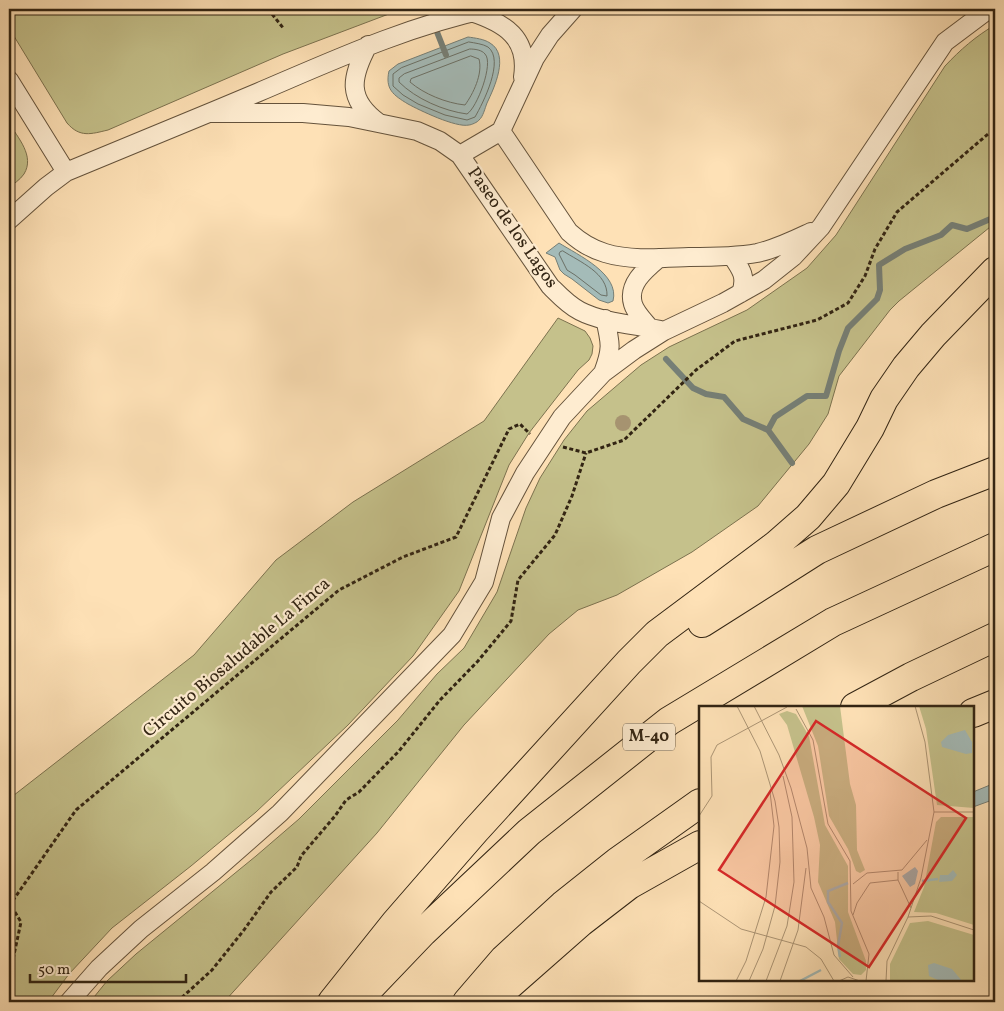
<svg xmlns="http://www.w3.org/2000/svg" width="1004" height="1011" viewBox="0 0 1004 1011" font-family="Vollkorn,serif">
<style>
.green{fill:#c5c18b;stroke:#7c724f}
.water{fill:#a4bbb8;stroke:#767f76}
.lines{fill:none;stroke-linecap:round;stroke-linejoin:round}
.shore{stroke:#6b7066;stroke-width:1}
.stream{stroke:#767f76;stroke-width:6}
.minor-casing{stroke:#65533c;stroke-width:20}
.motorway-casing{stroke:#322413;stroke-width:30}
.path{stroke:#322413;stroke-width:3;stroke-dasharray:4 2.5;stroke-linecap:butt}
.minor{stroke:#feecd0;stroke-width:18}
.motorway{stroke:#fee1b6;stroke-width:28}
.tree{fill:#a69370}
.labels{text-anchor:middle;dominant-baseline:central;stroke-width:4.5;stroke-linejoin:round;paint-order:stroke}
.shield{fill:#feecd0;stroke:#6f604c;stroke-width:1}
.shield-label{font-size:16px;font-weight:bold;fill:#322413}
.street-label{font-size:18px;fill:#322413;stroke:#feecd0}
.inset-river{fill:none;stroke:#a4bbb8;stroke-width:2.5}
.inset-road{fill:none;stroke:#ac9575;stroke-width:1}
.view{fill:#d62828;fill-opacity:0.15;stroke:#d62828;stroke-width:2.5}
.inset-edge{fill:none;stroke:#322413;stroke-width:2.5}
</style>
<rect width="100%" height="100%" fill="#fee1b6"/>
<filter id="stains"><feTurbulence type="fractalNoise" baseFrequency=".004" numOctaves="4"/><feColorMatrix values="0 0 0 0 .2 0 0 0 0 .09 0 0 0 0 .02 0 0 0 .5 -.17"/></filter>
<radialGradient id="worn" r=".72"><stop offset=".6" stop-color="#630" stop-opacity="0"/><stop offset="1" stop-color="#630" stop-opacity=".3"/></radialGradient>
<path class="green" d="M9 9H402L283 54 108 130C91 134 80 138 67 123L9 28Z
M995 25V223L899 301 890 310 839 376 828 414 809 444 758 506 692 552 617 595 578 610 549 634 464 725 377 833 224 1002H90L107 981 136 954 256 856 299 819 398 720 437 674 464 648 497 592 526 508 540 478 564 440 587 411 641 365 669 347 747 310 807 268 836 235 945 66C960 50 976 36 995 25Z
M9 123C18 138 35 156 24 174 20 180 13 184 9 188Z
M558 318 585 331 590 338 593 346 592 354 589 360 578 370 529 433 509 465 459 591 413 656 348 725 256 812 191 866 112 928 69 974 48 1002H9V799L194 655 276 560 353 502 484 421Z"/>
<path class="water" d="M468 37C475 38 484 39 490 43 510 55 494 88 487 103 485 108 483 117 479 120 478 122 471 125 469 125 456 128 419 110 408 104 393 95 385 89 389 71L398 64Z
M559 243C578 255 620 274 613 301L608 303 599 300 572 279 564 274 560 270 555 257 546 253Z
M995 783V799L973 807V792Z"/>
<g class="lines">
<path class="shore" d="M469 42C475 43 483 44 488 47 505 60 483 103 475 117L467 120 445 115 418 104 403 95 393 86V74L401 68Z
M470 49C475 49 482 50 485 54 494 63 477 108 467 114 444 111 416 99 399 82V78L404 74Z
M471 56 479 59C483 74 473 94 465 105 446 103 424 94 410 82L411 79Z
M563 251C580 262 608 273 607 296L601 295 575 275 567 270 559 254 560 252Z"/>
<path class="stream" d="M431 9 433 16
M437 32 446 55
M666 359 693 388 706 394 724 397 743 419 768 430 775 417 807 396H826L839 351 848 328 877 299 880 290 879 265 905 249 941 235 952 225 967 229 995 217
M768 430 792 463"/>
<g class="minor-casing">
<path id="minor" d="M471 12C505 23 529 38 523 77
M368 45C351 77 346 99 379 123
M9 80 66 172
M210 113H303L349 117 417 131 440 141 460 155 550 286C559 295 568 305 580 311 603 323 639 325 664 331
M501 131 569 232C579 241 591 249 605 253 631 261 662 258 689 257 711 257 735 257 757 253 776 249 794 240 811 232
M460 155 501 131 535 58 550 35 573 9
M9 220 46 187 66 172C131 145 195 119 259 92 334 60 408 26 487 9
M732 256C741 269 747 277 741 293
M649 327C644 321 635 312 633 304 627 284 646 269 659 258
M603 373C612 349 611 344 605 319
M69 1002 99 968 141 929 213 872 280 813 452 635 484 582 501 518 525 473 562 417 603 373 634 350 664 331 723 303 764 280 793 257 821 227 945 42 985 12 992 9"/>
</g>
<g class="motorway-casing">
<path id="motorway" d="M702 623 817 550 936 494 995 471
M855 707 911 677 995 637
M973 713 995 704
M332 1002 395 923 475 831 629 662 657 634 776 545 808 517 836 484 870 428 884 399 906 367 933 335 995 271
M356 1002 423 932 529 832 669 721 833 622 995 547
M467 1002 504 959 563 905 617 862 700 803
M490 1002 581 922 629 885 700 845"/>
</g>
<path class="path" d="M268 9 284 29
M563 447 586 453 624 440 696 370 735 341 817 320 848 303 865 276 875 249 897 212 995 128
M9 906 76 810 339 590 403 557 456 537 509 429 520 424 530 434
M9 978 21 922 10 904
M177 1002 212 970 244 930 271 892 297 867 301 856 335 816 346 800 359 792 399 751 440 700 478 661 511 621 518 580 555 535 572 496 586 453"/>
<use href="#minor" class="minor"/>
<use href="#motorway" class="motorway"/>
</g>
<circle class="tree" cx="623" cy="423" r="8"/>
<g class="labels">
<rect class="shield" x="623" y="723.5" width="52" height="27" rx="4"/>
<g class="shield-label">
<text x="649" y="737">M-40</text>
</g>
<g class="street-label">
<text transform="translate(512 228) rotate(55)">Paseo de los Lagos</text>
<text transform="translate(237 658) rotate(-40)">Circuito Biosaludable La Finca</text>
</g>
</g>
<g transform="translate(699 706)">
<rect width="275" height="275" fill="#fee1b6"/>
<path d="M103 0H141L151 78 157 99 158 144 166 164 161 167 157 165 149 143 130 110 119 40ZM220 0H275V102L238 99 227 23ZM88 5 97 8 110 30 126 119 149 160V206L167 255V264L162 269 154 268 140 253 136 216 119 176 121 139 115 111 88 19 80 8ZM242 111H275V219L237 207 215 206 225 181 237 116ZM229 215 275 229V275H191V258L211 217Z" fill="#c5c18b"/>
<path d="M266 24 273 36V47L267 48 243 41 242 36 249 29ZM216 161 219 165 216 178 211 181 203 170ZM254 164 258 169 253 175 240 176 241 169H249ZM235 257 253 263 263 275H241L230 270 229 259Z" fill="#a4bbb8"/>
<path class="inset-river" d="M223 175 239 173M141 251 139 240 143 217 129 196V185L149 177M101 275 122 264"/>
<path class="inset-road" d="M38 0 61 45 76 95 80 121 81 156 76 200 64 243 50 275M55 0 80 49 92 82 108 142 112 182 125 211 135 249 154 271M97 3 114 34 129 118 151 155 152 205 170 248 167 275M235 106H275M0 110 13 90 12 51 18 39 88 1M199 166V174L212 202M154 178 168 167 203 164 228 134M0 195 42 223 107 241 122 253 135 275M154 209 158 197 171 177 199 174M209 211 232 210 275 224M37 275 47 255 67 191 75 120 71 86M67 275 88 220 95 176 93 111 84 70M81 275 99 224 107 162M140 275 149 271 161 275M187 275 188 255 209 211 222 172 235 106 226 36 216 0"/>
<path class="view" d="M117 15 267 112 170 261 20 164Z"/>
<rect width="275" height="275" class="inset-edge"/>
</g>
<rect width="1004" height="1011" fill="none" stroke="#fee1b6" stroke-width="30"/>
<rect x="10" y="10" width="984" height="991" fill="none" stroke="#322413" stroke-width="2.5"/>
<rect x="15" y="15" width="974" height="981" fill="none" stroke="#322413"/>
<path d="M30 974v8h156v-8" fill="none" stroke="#322413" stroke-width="2.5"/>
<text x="38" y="974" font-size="15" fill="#322413" stroke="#feecd0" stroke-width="4" paint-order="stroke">50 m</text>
<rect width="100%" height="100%" filter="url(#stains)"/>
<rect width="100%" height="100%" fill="url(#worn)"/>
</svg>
